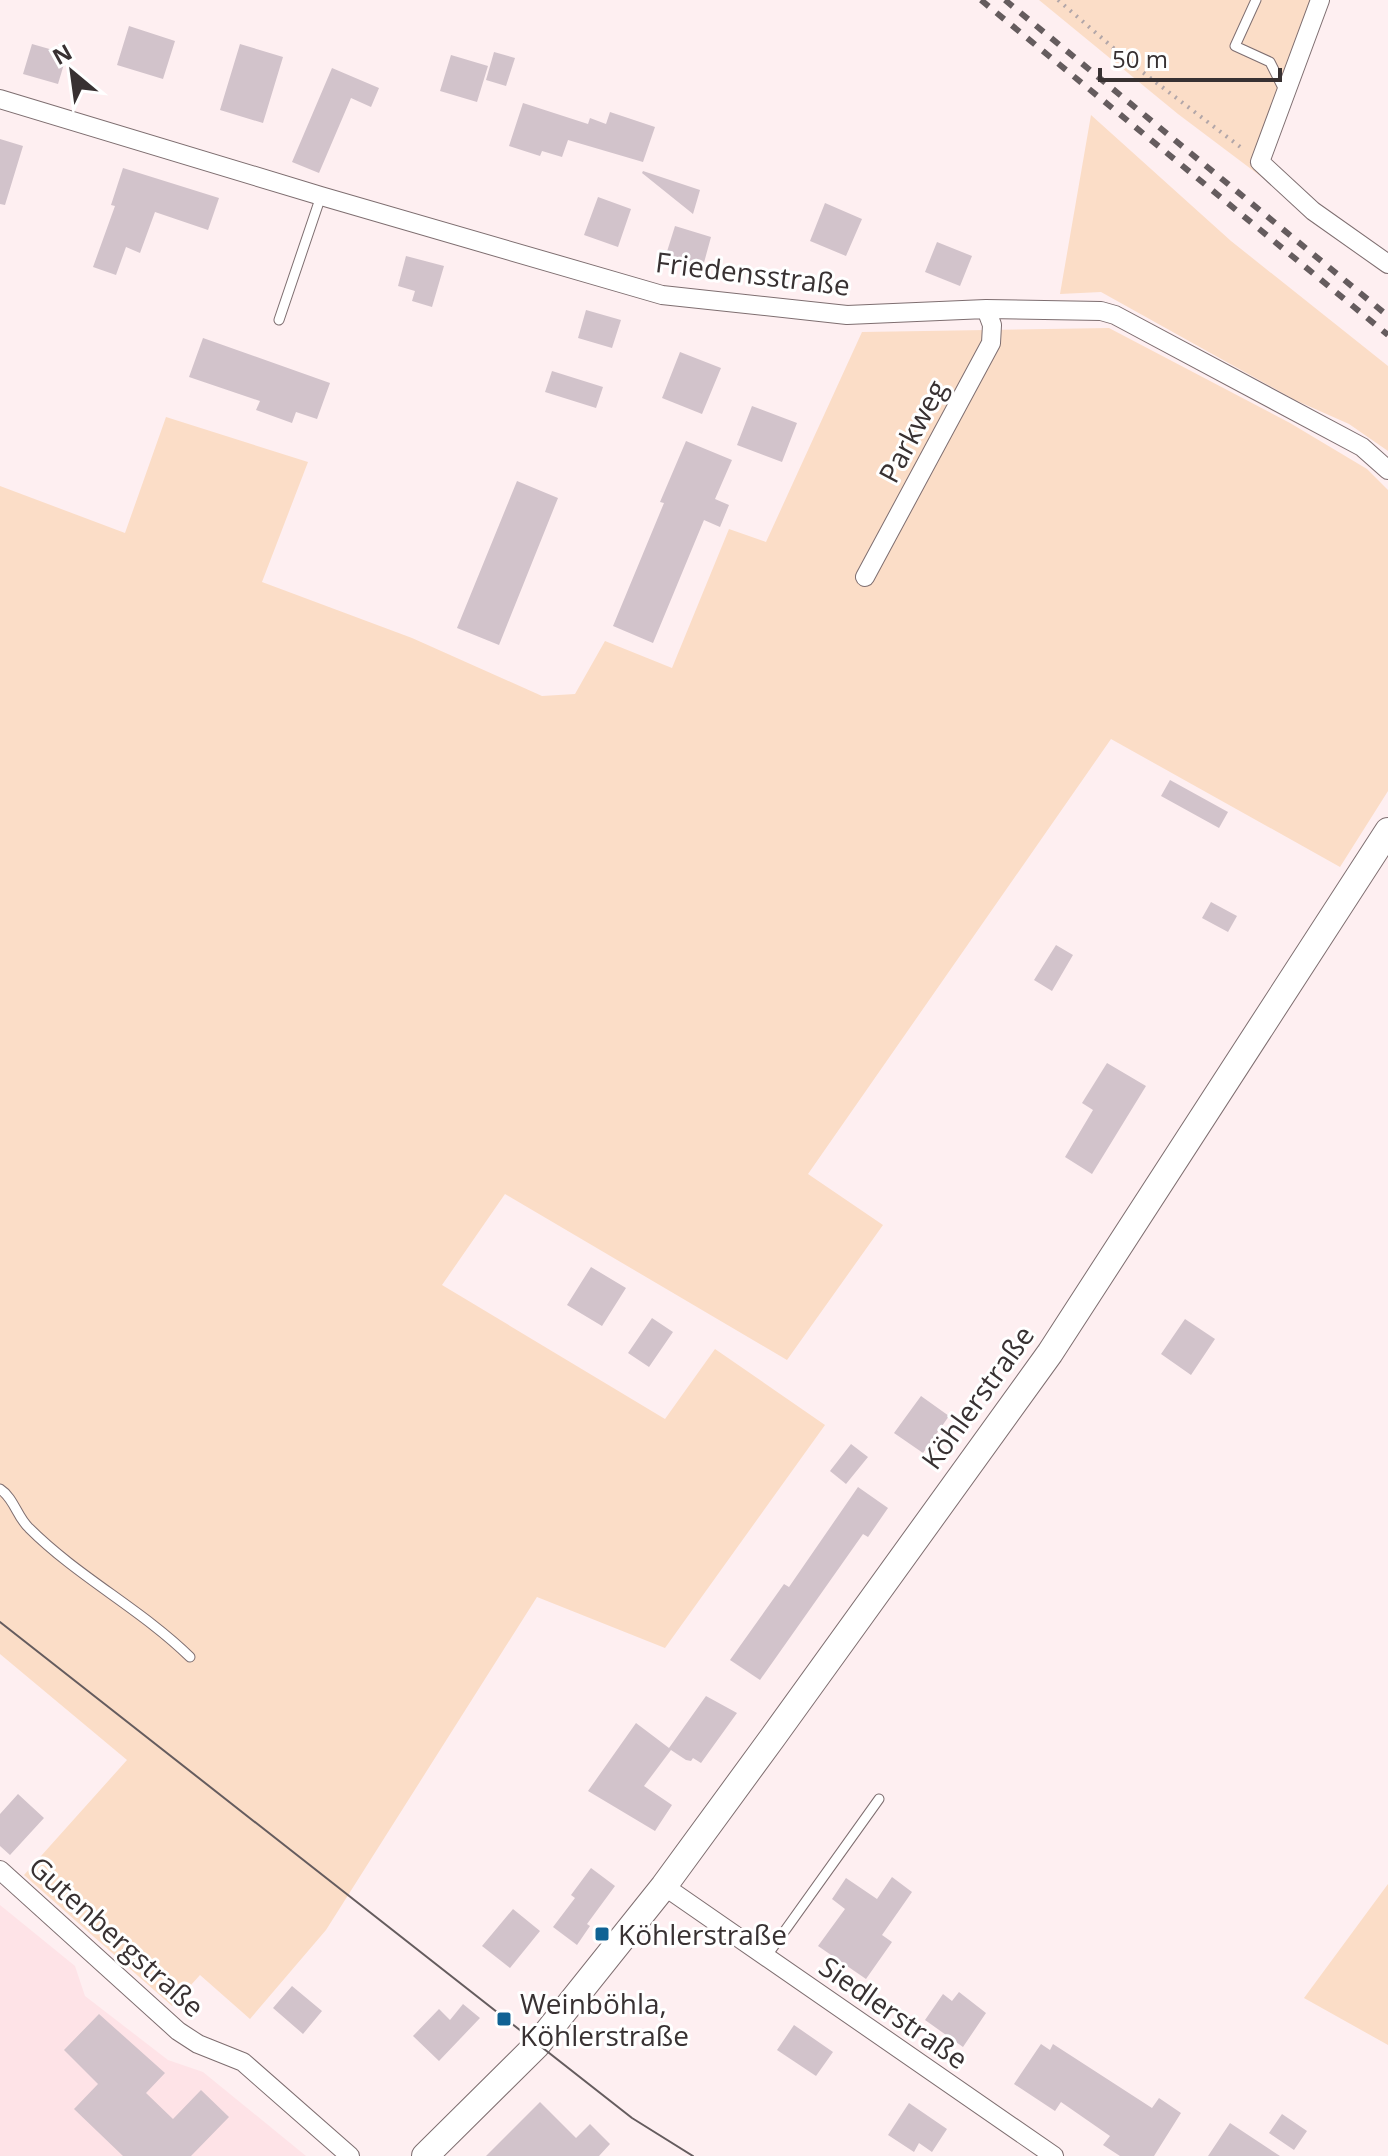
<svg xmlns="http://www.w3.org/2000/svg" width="1388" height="2156" viewBox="0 0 1388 2156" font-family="'Open Sans',sans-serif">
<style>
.built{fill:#fee3e7}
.green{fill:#fbddc7}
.building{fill:#d2c3cb}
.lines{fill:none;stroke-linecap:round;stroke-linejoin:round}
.lane-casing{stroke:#7e6e70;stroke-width:11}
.street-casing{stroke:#7e6e70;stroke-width:20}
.secondary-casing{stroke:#7e6e70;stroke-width:28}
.path{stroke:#b2a6a8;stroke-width:4;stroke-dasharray:2 6;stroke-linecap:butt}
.lane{stroke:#fff;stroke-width:9}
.street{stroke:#fff;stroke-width:18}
.secondary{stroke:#fff;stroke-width:26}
.tram{stroke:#655c5e;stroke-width:2}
.rail{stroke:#655c5e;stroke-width:6;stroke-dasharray:10 10;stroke-linecap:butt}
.poi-dot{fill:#106294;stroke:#fff;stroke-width:3}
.labels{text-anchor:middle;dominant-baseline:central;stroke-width:6;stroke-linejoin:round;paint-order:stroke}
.street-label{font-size:28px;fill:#383132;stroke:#fff}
.poi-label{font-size:28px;fill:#383132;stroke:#fff;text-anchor:start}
</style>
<rect width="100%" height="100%" fill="#feeff1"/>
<path class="built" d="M0 1905 75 1966 85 1996 168 2060 203 2072 306 2156H0Z"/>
<path class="green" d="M1039 0H1327L1263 178 1178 114Z
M1091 115 1231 241 1388 366V451L1349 424 1295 400 1101 292 1060 294Z
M1109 328 1290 423 1367 469 1388 490V791L1340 867 1111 739 808 1174 883 1225 787 1360 505 1194 442 1285 665 1419 715 1349 825 1425 665 1648 537 1597 326 1930 250 2019 200 1975 172 2006 24 1875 127 1760 0 1654V486L125 533 166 417 308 462 262 582 412 638 542 696 575 694 605 641 672 668 729 529 766 542 862 332Z
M1388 1884V2045L1304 1998Z"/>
<path class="building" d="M129 26 175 41 163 79 117 65Z
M32 44 67 54 58 84 23 74Z
M240 44 283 57 263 123 220 110Z
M494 52 515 58 506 86 486 80Z
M451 55 488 66 477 102 440 91Z
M332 68 379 88 371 107 351 98 319 173 292 162Z
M523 103 588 124 590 118 606 124 610 112 655 127 643 162 568 140 562 157 542 151 540 156 509 146Z
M0 139 23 146 5 205 0 204Z
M123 168 219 198 208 230 155 212 140 253 126 247 116 275 93 267 115 206 111 205Z
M643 171 700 190 693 214 642 173Z
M598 197 631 209 618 247 584 235Z
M825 203 862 219 846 256 810 241Z
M675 226 711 237 702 270 665 258Z
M937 242 972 256 960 286 925 272Z
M406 256 444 266 432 307 412 301 415 291 398 286Z
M586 310 621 320 612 348 578 338Z
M203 338 330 383 317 419 296 412 292 423 256 410 260 401 189 377Z
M680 352 721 368 702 414 662 398Z
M552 371 603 387 596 408 545 392Z
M752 406 797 423 782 462 737 445Z
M686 441 732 460 715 499 729 505 720 527 704 520 653 643 613 626 664 503 660 502Z
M517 481 558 498 499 645 457 628Z
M1170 780 1228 812 1219 828 1161 796Z
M1211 902 1237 916 1228 932 1202 918Z
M1056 945 1073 955 1052 991 1034 980Z
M1107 1063 1146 1086 1092 1174 1065 1157 1093 1110 1082 1103Z
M591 1267 626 1288 602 1326 567 1305Z
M652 1318 673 1332 649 1367 628 1353Z
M1185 1319 1215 1339 1191 1375 1161 1354Z
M921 1396 949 1416 923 1453 894 1433Z
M851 1444 868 1457 846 1484 830 1471Z
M858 1487 888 1508 868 1537 863 1534 760 1680 730 1660 784 1584 789 1587Z
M706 1696 737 1713 701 1763 693 1758 691 1761 686 1760 671 1750 644 1786 672 1805 655 1831 588 1791 636 1723 669 1748Z
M18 1794 44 1818 10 1855 0 1846V1814Z
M591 1868 615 1886 587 1924 590 1926 577 1945 553 1927 575 1898 571 1895Z
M892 1877 912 1892 882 1935 892 1942 866 1979 818 1946 845 1909 832 1899 846 1878 877 1899Z
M513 1909 540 1931 510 1968 482 1946Z
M292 1986 322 2011 303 2034 273 2008Z
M959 1992 986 2013 963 2047 925 2020 943 1994 952 2001Z
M463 2004 480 2018 439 2061 413 2036 439 2009 450 2020Z
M99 2014 165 2073 146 2093 173 2119 201 2090 229 2117 191 2156H123L74 2109 98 2084 64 2050Z
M794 2025 833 2052 816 2076 777 2050Z
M1041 2044 1050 2050 1053 2044 1152 2108 1159 2098 1181 2113 1154 2156H1120L1103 2145 1110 2136 1061 2102 1055 2111 1014 2084Z
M540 2102 576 2138 590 2124 610 2144 599 2156H486Z
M909 2103 947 2129 932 2152 919 2143 914 2152 888 2135Z
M1282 2114 1307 2131 1294 2150 1269 2133Z
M1230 2123 1280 2156H1208Z"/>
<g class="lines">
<g class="lane-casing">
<path id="lane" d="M1256 0 1235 46 1270 62 1284 90
M279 320 321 196
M0 1489C14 1498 17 1517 29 1528 78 1577 141 1609 190 1657
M766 1957 879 1799"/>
</g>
<g class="street-casing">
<path id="street" d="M1320 0 1260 162 1313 211 1388 264
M0 99 321 196 662 295 847 315 986 309 1101 311 1115 315 1362 447 1388 470
M865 577 991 343 992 325 986 309
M0 1870 178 2031 198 2044 243 2062 350 2156
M664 1886 1054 2156"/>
</g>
<g class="secondary-casing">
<path id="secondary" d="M425 2156 537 2045 664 1886 773 1737 1050 1353 1388 831"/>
</g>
<path class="path" d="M1058 0 1132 64 1243 149"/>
<use href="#lane" class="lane"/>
<use href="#street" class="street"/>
<use href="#secondary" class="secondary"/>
<path class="tram" d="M0 1622 632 2118 693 2156"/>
<path class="rail" d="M981 0 1388 335
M1005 0 1388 316"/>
</g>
<g class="poi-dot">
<rect x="594" y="1926" width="16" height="16" rx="4"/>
<rect x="496" y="2011" width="16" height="16" rx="4"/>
</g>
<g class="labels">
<g class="street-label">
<text transform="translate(753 273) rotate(7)">Friedensstraße</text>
<text transform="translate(912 431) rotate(-62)">Parkweg</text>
<text transform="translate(977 1397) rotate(-54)">Köhlerstraße</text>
<text transform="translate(117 1936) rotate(42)">Gutenbergstraße</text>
<text transform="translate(894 2012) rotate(35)">Siedlerstraße</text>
</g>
<g class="poi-label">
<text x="618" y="1934">Köhlerstraße</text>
<text x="520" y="2003">Weinböhla,<tspan x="520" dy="32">Köhlerstraße</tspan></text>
</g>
</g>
<g transform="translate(72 72) rotate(331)" stroke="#ffffff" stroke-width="6" paint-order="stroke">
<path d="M0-6L14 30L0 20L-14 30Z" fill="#383132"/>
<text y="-12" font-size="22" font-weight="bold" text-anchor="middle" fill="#383132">N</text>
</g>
<path d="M1100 68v12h180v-12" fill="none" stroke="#383132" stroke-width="4"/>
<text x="1112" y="68" font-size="24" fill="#383132" stroke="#ffffff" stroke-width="6" paint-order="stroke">50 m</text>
</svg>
